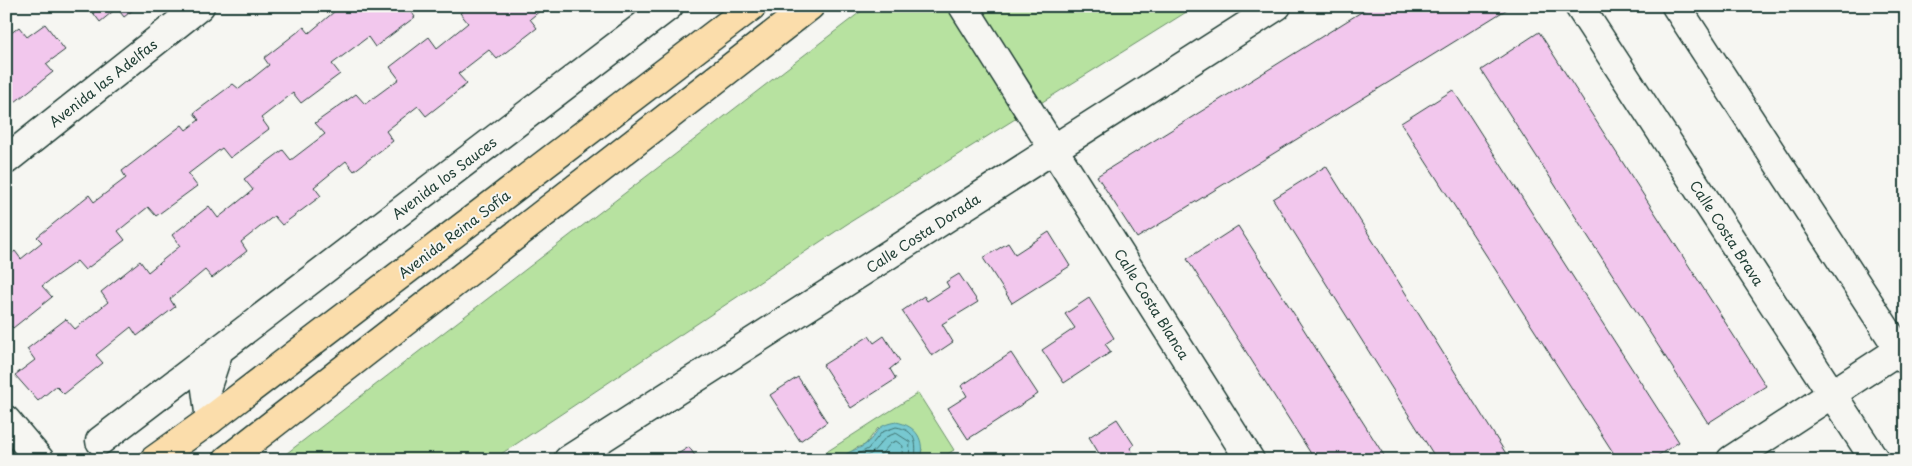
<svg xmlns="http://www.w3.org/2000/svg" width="1912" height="466" viewBox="0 0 1912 466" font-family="'Playpen Sans',sans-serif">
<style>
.green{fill:#b7e2a0;stroke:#6b906a}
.water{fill:#77c8d0;stroke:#549092}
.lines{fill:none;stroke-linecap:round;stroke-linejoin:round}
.shore{stroke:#427572;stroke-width:1}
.building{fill:#f2c7ed;stroke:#1f3d34}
.minor-casing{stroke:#1f3d34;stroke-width:31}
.tertiary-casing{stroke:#1f3d34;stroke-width:31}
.primary-casing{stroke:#1f3d34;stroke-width:31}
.minor{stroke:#f6f6f2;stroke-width:28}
.tertiary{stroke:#f6f6f2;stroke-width:28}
.primary{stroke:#fbddab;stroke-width:28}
.labels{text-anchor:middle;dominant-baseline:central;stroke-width:4;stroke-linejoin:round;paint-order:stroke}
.street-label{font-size:14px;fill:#1f3d34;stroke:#f6f6f2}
</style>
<rect width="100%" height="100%" fill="#f6f6f2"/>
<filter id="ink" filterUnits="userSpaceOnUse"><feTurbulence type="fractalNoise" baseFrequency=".02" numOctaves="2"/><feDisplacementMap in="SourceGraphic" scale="10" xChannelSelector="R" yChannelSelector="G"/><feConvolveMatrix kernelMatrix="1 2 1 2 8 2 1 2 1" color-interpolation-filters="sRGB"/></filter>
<g filter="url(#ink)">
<path class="green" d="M868 6H1196L847 224 492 460H278Z
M918 393 954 450 938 460H920L922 449 878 428 865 445 856 448 840 460H814Z"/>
<path class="water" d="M896 422C917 426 925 440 920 460H840C847 450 857 451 866 444 880 432 874 426 896 422Z"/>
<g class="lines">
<path class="shore" d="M846 460 868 449 882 432 896 427C916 430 917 443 915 460
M856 460 871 454 886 437 896 433 910 442 909 460
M876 460 891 443 896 441 903 446 901 460"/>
</g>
<path class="building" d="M88 6H138L124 17 117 8 100 22Z
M341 6H407L415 17 375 47 368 37 332 64 340 74 301 103 293 93 261 118 269 129 230 158 222 148 188 174 197 186 156 216 148 207 118 231 125 240 85 270 77 261 42 286 52 297 13 328 6 321V258L15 251 21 259 42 242 37 237 89 195 94 202 126 178 122 171 182 125 186 130 199 120 194 113 233 84 239 89 269 65 264 58 304 27 309 33Z
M469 6H546L530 19 537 28 497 59 489 50 458 74 467 84 426 116 418 106 386 131 393 141 354 171 346 161 314 187 321 196 282 225 274 216 241 242 247 251 212 278 205 270 170 299 175 307 137 336 131 327 96 355 103 363 64 394 56 386 38 401 15 375 35 360 27 349 66 319 75 329 108 302 101 292 140 261 148 272 180 246 172 235 209 206 218 218 253 190 244 179 283 150 291 160 325 134 315 123 356 94 365 104 399 79 390 67 429 37 437 48 468 23 460 13Z
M1371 6H1512L1137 238 1097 176Z
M45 24 65 50 46 64 53 72 15 102 10 95 6 97V37L19 27 27 37Z
M1539 32 1766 386 1708 423 1481 70Z
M1453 90 1679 442 1651 460H1618L1401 123Z
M1326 166 1510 460H1437L1273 199Z
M1238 226 1387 460H1315L1187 259Z
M1049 232 1070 266 1012 303 983 258 1008 243 1015 254Z
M959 274 978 302 942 324 953 342 932 356 902 311 924 296 927 301 949 287 946 282Z
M1089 298 1114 338 1105 344 1111 352 1064 383 1042 350 1075 328 1065 314Z
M869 336 874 343 884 336 900 361 890 369 896 379 851 408 823 365Z
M1011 353 1038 394 968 439 948 408 967 396 961 386Z
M798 377 827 422 800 441 770 395Z
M1117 419 1134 445 1130 448 1138 460H1103L1089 437Z
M689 447 698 460H668Z"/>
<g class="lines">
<g class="minor-casing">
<path id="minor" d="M963 6 1250 460
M1579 6 1875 460
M1676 6 1906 360
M210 420 206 389 219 350
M100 441 669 6
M568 460 1277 6
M1731 460 1899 350"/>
</g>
<g class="tertiary-casing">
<path id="tertiary" d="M6 160 200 6
M6 420 40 460"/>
</g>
<g class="primary-casing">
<path id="primary" d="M154 460 210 420 752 6
M227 460 810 6"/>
</g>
<use href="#minor" class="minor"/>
<use href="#tertiary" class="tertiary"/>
<use href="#primary" class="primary"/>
</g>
</g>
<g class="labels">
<g class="street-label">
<text transform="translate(103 83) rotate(-38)">Avenida las Adelfas</text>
<text transform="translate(444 178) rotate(-37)">Avenida los Sauces</text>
<text transform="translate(923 233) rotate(-33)">Calle Costa Dorada</text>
<text transform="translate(1727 233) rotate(57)">Calle Costa Brava</text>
<text transform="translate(454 234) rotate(-37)">Avenida Reina Sofía</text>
<text transform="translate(1152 304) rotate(58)">Calle Costa Blanca</text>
</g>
</g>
<rect width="1912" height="466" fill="none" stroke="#f6f6f2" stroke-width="25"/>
<rect x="12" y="12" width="1887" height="441" fill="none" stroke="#1f3d34" stroke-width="2" filter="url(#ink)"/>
</svg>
